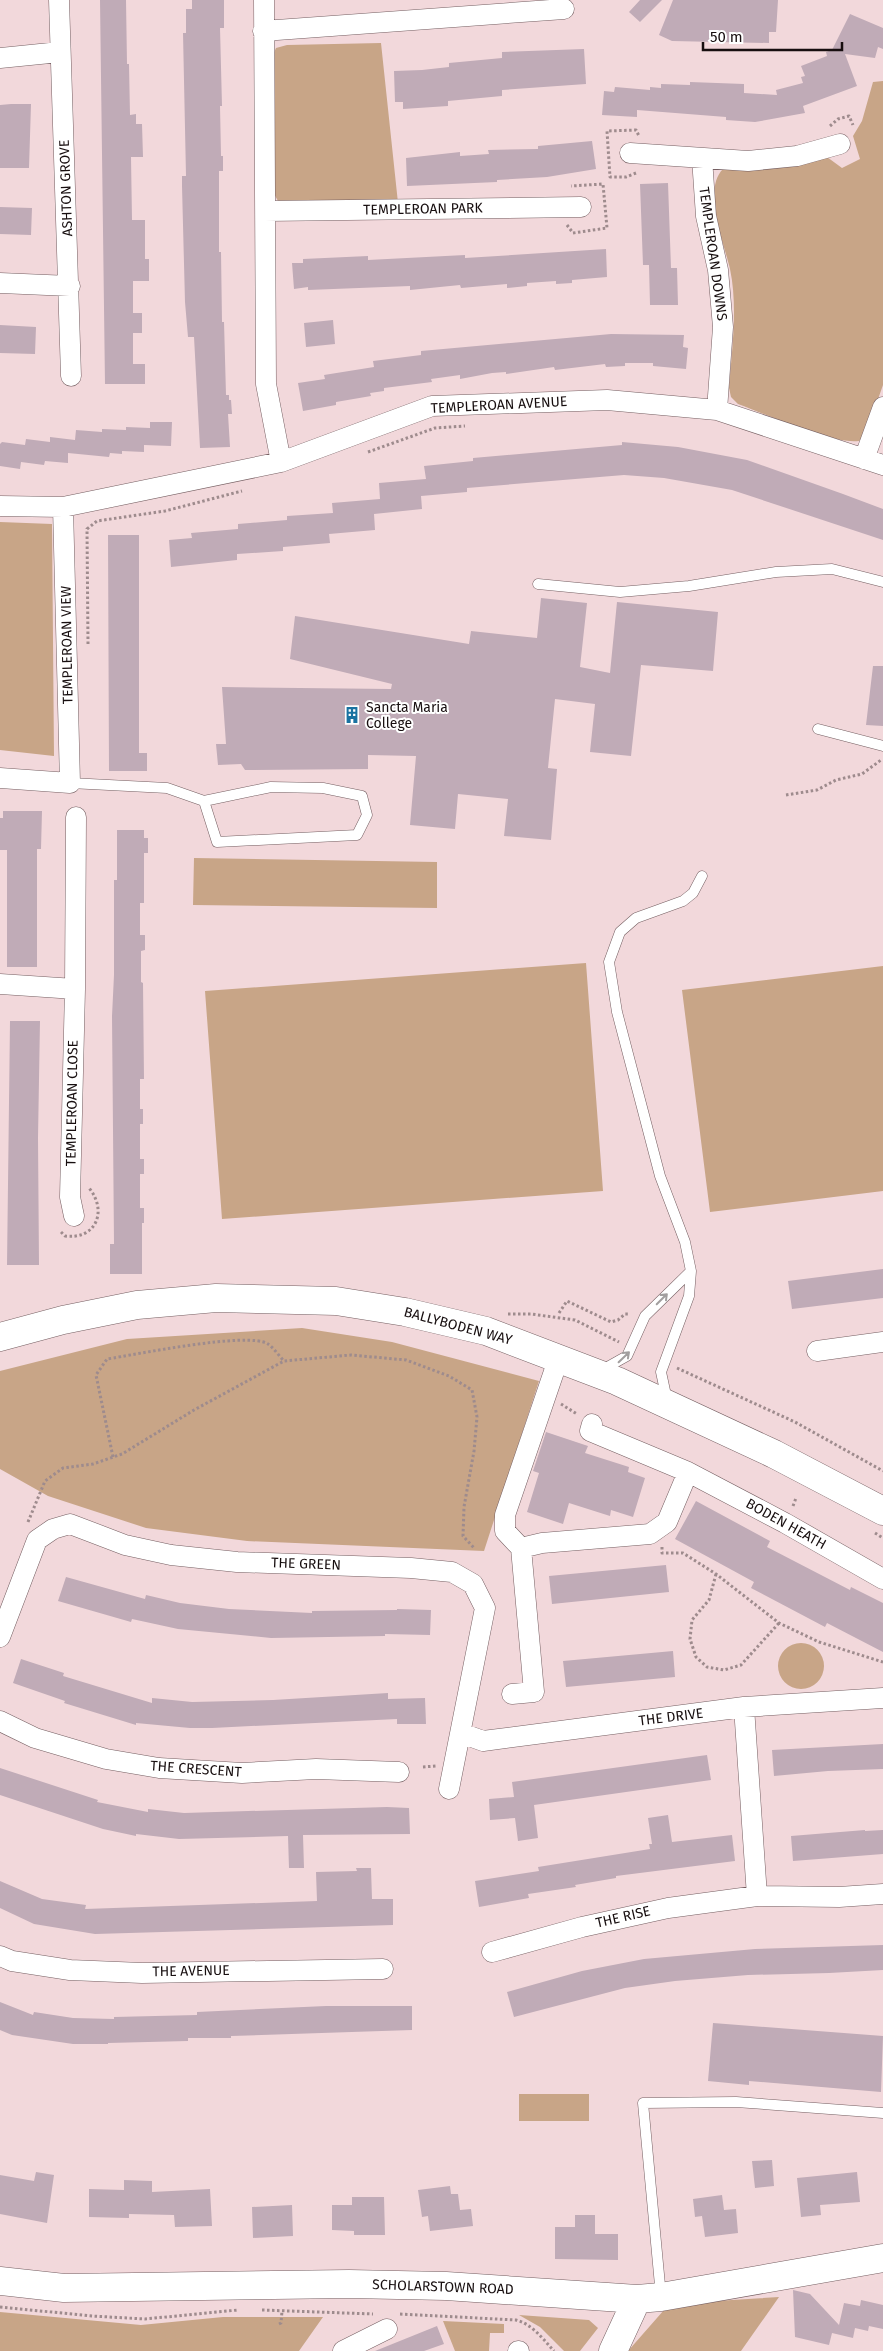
<svg xmlns="http://www.w3.org/2000/svg" width="883" height="2351" viewBox="0 0 883 2351" font-family="'Fira Sans',sans-serif">
<style>
.green{fill:#c8a587}
.building{fill:#c0abb7}
.lines{fill:none;stroke-linecap:round;stroke-linejoin:round}
.lane-casing{stroke:#755f62;stroke-width:11}
.street-casing{stroke:#755f62;stroke-width:21}
.secondary-casing{stroke:#755f62;stroke-width:29}
.path{stroke:#9e8b8d;stroke-width:3;stroke-dasharray:2.5 2.5;stroke-linecap:butt}
.lane{stroke:#fff;stroke-width:10}
.street{stroke:#fff;stroke-width:20}
.secondary{stroke:#fff;stroke-width:28}
.oneway{stroke:#a29f9f}
.labels{text-anchor:middle;dominant-baseline:central;stroke-width:4;stroke-linejoin:round;paint-order:stroke}
.street-label{font-size:14px;fill:#170e0f;stroke:#fff}
.poi-label{font-size:14px;fill:#170e0f;stroke:#fff;text-anchor:start}
</style>
<rect width="100%" height="100%" fill="#f2d8db"/>
<path class="green" d="M381 43 398 203 289 206 278 201 272 190 270 61 276 48 287 45Z
M883 81V385L866 433 859 441C833 445 766 414 738 404L731 397 729 388C732 349 738 307 730 269 724 243 702 190 723 169L827 157 842 168 860 159 853 136 862 121 873 82Z
M0 522 52 524 54 756 0 750Z
M194 858 437 862V908L193 905Z
M586 963 603 1191 222 1219 205 991Z
M883 966V1191L710 1212 682 990Z
M302 1328 392 1342 539 1381 484 1551 247 1541 146 1528 48 1496 0 1469V1371L127 1339Z
M778 1666a23 23 0 1 1 46 0a23 23 0 1 1-46 0Z
M519 2094H589V2121H519Z
M779 2297 741 2351H628L664 2310 700 2302Z
M0 2312 141 2325 223 2317H323L299 2351H0Z
M519 2315 589 2320 598 2328 580 2351H564L540 2327Z
M443 2321 504 2324V2333H490L489 2351H455Z"/>
<path class="building" d="M100 0H126L127 64H129L130 115 136 114V124H142L143 157H131L132 220H145V259H149V281H133V313H142V333H133V364H145V384H105Z
M192 0H224V28H220L222 106H220L221 156H223V171H219V252H221L222 322H224L226 395H229V400H231L232 414H228L230 447 200 448 194 337H188L185 302 182 186V176H186L183 33H186V9H192Z
M640 0H662L640 22 629 12Z
M673 0H778L776 32H769V43L672 41 659 35Z
M850 14 883 28V49L878 47 875 58 845 54 857 86 803 106 805 113 755 122 726 120V117L637 110V117L602 115 604 91 614 92 615 87 650 90V87L661 88V84L690 85V82L744 84V93L777 95 776 90 803 83 801 77 805 76 801 66 827 56 826 52 832 50Z
M584 49 586 84 502 90V96L448 101V106L403 109V102H395L394 71 422 70 449 67V63L502 58V52Z
M11 104H31L29 168H0V105Z
M592 141 596 169 547 177 497 180V182L407 186 406 158 460 152V156L489 154 488 150 538 149V146Z
M668 183 671 268H677L678 305H650L649 265H643L640 184Z
M0 207 32 208 31 235 0 234Z
M606 249 607 277 572 280V283L556 284V281L527 283V286L507 288V284L461 288 460 285 410 290V286L308 290V287L294 289 292 263H303V259L368 256V260L465 255V258Z
M333 320 335 344 306 347 304 323Z
M0 325 36 327 35 354 0 353Z
M611 334 684 335 683 347 688 348 686 369 653 366V363H625V366L606 367 605 364 555 370 554 367 506 374V372L492 373 460 379V375L431 379 432 382 384 388V391L370 393 371 396 336 402V405L303 411 298 383 325 379 324 375 374 367 373 361 421 355V351Z
M150 422H172L171 446 144 445V452L122 451V454L110 453 109 457 68 453V463L45 461 44 465 21 462 20 469 0 466V444L2 442 25 445 26 439 50 442V437L75 440 76 430 102 432V429L126 430V427L150 428Z
M622 442 678 447 747 460 843 494 883 509V540L732 490 664 478 624 475 467 488V492L421 496 422 509 374 514 375 530 329 534 330 543 283 547V551L237 554V560L171 567 169 540 192 538 191 533 238 529V524L287 520V516L333 513 332 503 380 499 379 483 426 479 424 466 473 461V458L622 445Z
M108 535H139V753H147V771H109Z
M541 598 587 603 580 667 610 673 617 602 718 612 713 671 641 665 631 756 590 752 595 704 555 699 548 768 557 769 551 840 504 836 508 799 458 794 455 829 410 825 416 756 368 755V769L245 770 241 764 218 765 216 744H226L222 687 391 689 392 684 290 659 295 616 469 644 471 631 537 638Z
M873 666H883V726L866 725Z
M3 811H42L41 849H37V967H7V850H0V818H3Z
M117 830H144V838H148V853H144V903H140V935H145V950L141 951V982L143 983 144 1079H140V1109H143V1124H140V1159H144V1174H140V1208H144V1223H142V1274H110V1244H114L112 1016 114 975V880H117Z
M10 1021H40L38 1138 39 1265H7Z
M883 1269V1298L792 1309 788 1281Z
M546 1432 588 1446 585 1453 629 1467 628 1472 645 1478 633 1517 611 1510 610 1516 569 1503 563 1524 527 1512 539 1473 533 1471Z
M696 1501 770 1541 767 1547 850 1590 851 1587 883 1603V1652L827 1623 825 1627 751 1588 754 1582 675 1539Z
M666 1565 669 1592 552 1604 549 1576Z
M66 1577 145 1599 146 1595 180 1603 229 1609 312 1613V1611L397 1610V1609L431 1610 430 1635 385 1634V1636L271 1638 178 1629 132 1619 131 1622 58 1601Z
M673 1651 675 1677 566 1687 563 1661Z
M21 1659 64 1673 63 1676 152 1703V1698L192 1702 273 1700 388 1693V1699L425 1698 426 1724H397V1719L212 1728H190L136 1723V1725L64 1703 65 1701 13 1683Z
M883 1744V1769L828 1771 774 1776 772 1750Z
M707 1755 711 1780 534 1805 538 1838 518 1841 515 1818 490 1820 489 1799 514 1797 512 1782Z
M0 1768 98 1800 97 1802 148 1812V1809L184 1813 387 1807 409 1808 410 1834 303 1835 304 1868H289L288 1836 179 1839 136 1834V1836L103 1829 0 1795Z
M668 1815 672 1842 732 1835 735 1861 616 1876V1878L575 1885 576 1887 528 1894 529 1898 479 1907 475 1881 539 1871 538 1867 650 1849 649 1844H652L648 1818Z
M865 1830V1831L883 1830V1854L793 1861 791 1836Z
M356 1868H371L372 1899H393V1925L95 1934 34 1924 0 1908V1881L42 1899 86 1905 85 1909 317 1901 316 1872 357 1871Z
M883 1945V1970L829 1973 748 1975 675 1981 625 1988 514 2017 507 1992 582 1971 644 1959 755 1949Z
M0 2002 33 2015 34 2012 73 2018 114 2019V2017L197 2015V2012L326 2006H412V2030L231 2036V2038H188V2041L108 2043V2044H73L12 2035 0 2030Z
M713 2023 883 2036 881 2092 749 2081V2085L708 2081Z
M772 2160 774 2186 755 2188 752 2161Z
M36 2172 54 2175 47 2223 0 2214V2175L34 2181Z
M857 2172 860 2202 820 2205 821 2215 801 2217 797 2178Z
M124 2180 152 2181V2192L210 2189 212 2226 175 2227 174 2215 129 2214V2218L89 2217V2189L124 2190Z
M450 2186 451 2194H458L460 2210 471 2209 473 2226 430 2231 428 2216 422 2217 418 2190Z
M722 2195 724 2210 736 2209 738 2233 705 2237 702 2216 695 2217 693 2199Z
M352 2197H384L385 2235H354V2231L332 2230V2205H352Z
M292 2205 293 2236 253 2238 252 2207Z
M575 2215H595V2234H618V2260L555 2259V2227H575Z
M793 2290 810 2294 839 2325 844 2303 860 2306 861 2300 883 2305V2329L869 2326 868 2331 855 2328 853 2338 832 2333 829 2345 795 2337Z
M437 2326 444 2344 424 2351H375Z"/>
<g class="lines">
<g class="lane-casing">
<path id="lane" d="M538 584 620 592 689 586 776 572 832 569 883 582
M818 729 883 746
M70 783 167 788 204 801 271 787 323 788 362 796 367 815 357 835 217 842 204 801
M602 1370 627 1356 645 1316 691 1271
M667 1400 661 1372 689 1296 691 1271 685 1242 660 1176 617 1012 609 962 620 932 636 918 683 901 693 893 702 876
M661 2296 643 2103 736 2102 883 2113"/>
</g>
<g class="street-casing">
<path id="street" d="M59 0 71 376
M264 0 266 384 281 462
M263 31 564 9
M0 58 60 52
M630 153 748 161 797 156 840 144
M702 158 706 216 718 270 723 327 717 410
M266 211 581 207
M0 283 70 286
M864 459 883 407
M0 506 63 507 281 462 432 406 607 400 717 410 883 465
M0 778 70 783 63 507
M0 984 75 989
M74 1216 70 1197 75 989 76 817
M817 1351 883 1342
M592 1424 590 1431 688 1472
M521 1548 542 1543 650 1534 667 1522 688 1472 785 1523 883 1579
M0 1637 37 1540 53 1529 70 1524 125 1545 171 1555 237 1562 411 1568 452 1572 473 1584 485 1608 449 1789
M512 1694 534 1692 521 1548 505 1531V1515L559 1357
M744 1707 757 1896 839 1897 883 1894
M0 1721 35 1738 106 1759 159 1768 242 1773 316 1769 399 1772
M461 1733 483 1741 744 1707 883 1698
M492 1952 582 1927 668 1908 757 1896
M0 1956 12 1961 70 1970 142 1973 383 1969
M343 2351 387 2329
M518 2351H519"/>
</g>
<g class="secondary-casing">
<path id="secondary" d="M0 1337 63 1320 137 1305 216 1298 336 1301 405 1312 486 1331 617 1381 774 1454 883 1511
M0 2281 64 2288 349 2284 446 2286 637 2299 661 2297 883 2258
M613 2351 637 2299"/>
</g>
<path class="path" d="M830 126 838 119 849 116 853 125
M636 173 626 177H610L607 131 636 130 639 136
M567 225 573 233 607 228 603 184 571 186
M368 452 435 428 465 426
M88 644 87 529 97 521 165 511 242 491
M786 795 817 790 836 780 862 774 881 760
M61 1232 65 1236C96 1240 108 1211 89 1188
M559 1313 567 1301 611 1322 618 1320 625 1314H630
M508 1314H531L575 1320 619 1342
M677 1368 795 1422 883 1471
M561 1404 577 1414
M113 1457 96 1375 107 1359C134 1355 249 1331 268 1344 274 1348 279 1356 284 1361
M793 1506 796 1498
M28 1522 45 1481 63 1468 93 1464 122 1454 194 1410 284 1361 351 1355 406 1360 449 1376 472 1390 477 1417 474 1451 464 1507 463 1536 475 1549
M875 1533 883 1538
M662 1547V1553H683L716 1574 779 1623 819 1642 883 1662
M716 1574 709 1600 692 1620 690 1639 696 1657 707 1667 724 1670 741 1665 779 1623
M423 1767 436 1766
M0 2307 92 2316 145 2319 238 2310
M262 2310 373 2314
M400 2314 516 2320C532 2324 543 2339 554 2351
M279 2324 281 2323 282 2311"/>
<use href="#lane" class="lane"/>
<use href="#street" class="street"/>
<use href="#secondary" class="secondary"/>
</g>
<defs><path id="oneway-shaft" d="M-6 0H5M1.5-3L5.5 0L1.5 3" fill="none" stroke-width="1.6" stroke-linecap="round" stroke-linejoin="round" transform="scale(1.25)"/></defs>
<g class="oneway">
<use href="#oneway-shaft" transform="translate(662 1299) rotate(-45)"/>
<use href="#oneway-shaft" transform="translate(624 1357) rotate(-44)"/>
</g>
<defs>
<g id="building-bare" transform="scale(1.35)"><path d="M-4-6H4V6H1V3H-1V6H-4ZM-2.5-4.3h1.7v1.8h-1.7ZM.8-4.3h1.7v1.8H.8ZM-2.5-1h1.7V.8h-1.7ZM.8-1h1.7V.8H.8Z" fill="#1972a1" stroke="#fff" stroke-width="2.5" paint-order="stroke"/></g>
</defs>
<g fill-rule="evenodd">
<use href="#building-bare" x="352" y="715"/>
</g>
<g class="labels">
<g class="street-label">
<text transform="translate(66 188) rotate(-92)">ASHTON GROVE</text>
<text transform="translate(423 209) rotate(-1)">TEMPLEROAN PARK</text>
<text transform="translate(713 254) rotate(82)">TEMPLEROAN DOWNS</text>
<text transform="translate(499 405) rotate(-3)">TEMPLEROAN AVENUE</text>
<text transform="translate(67 645) rotate(-91)">TEMPLEROAN VIEW</text>
<text transform="translate(72 1103) rotate(-89)">TEMPLEROAN CLOSE</text>
<text transform="translate(458 1326) rotate(15)">BALLYBODEN WAY</text>
<text transform="translate(786 1524) rotate(29)">BODEN HEATH</text>
<text transform="translate(306 1564) rotate(2)">THE GREEN</text>
<text transform="translate(671 1717) rotate(-7)">THE DRIVE</text>
<text transform="translate(196 1769) rotate(4)">THE CRESCENT</text>
<text transform="translate(623 1917) rotate(-13)">THE RISE</text>
<text transform="translate(191 1971) rotate(-1)">THE AVENUE</text>
<text transform="translate(443 2287) rotate(2)">SCHOLARSTOWN ROAD</text>
</g>
<g class="poi-label">
<text x="366" y="707">Sancta Maria<tspan x="366" dy="16">College</tspan></text>
</g>
</g>
<path d="M703 42v8h139v-8" fill="none" stroke="#170e0f" stroke-width="2.5"/>
<text x="710" y="42" font-size="15" fill="#170e0f" stroke="#ffffff" stroke-width="4" paint-order="stroke">50 m</text>
</svg>
